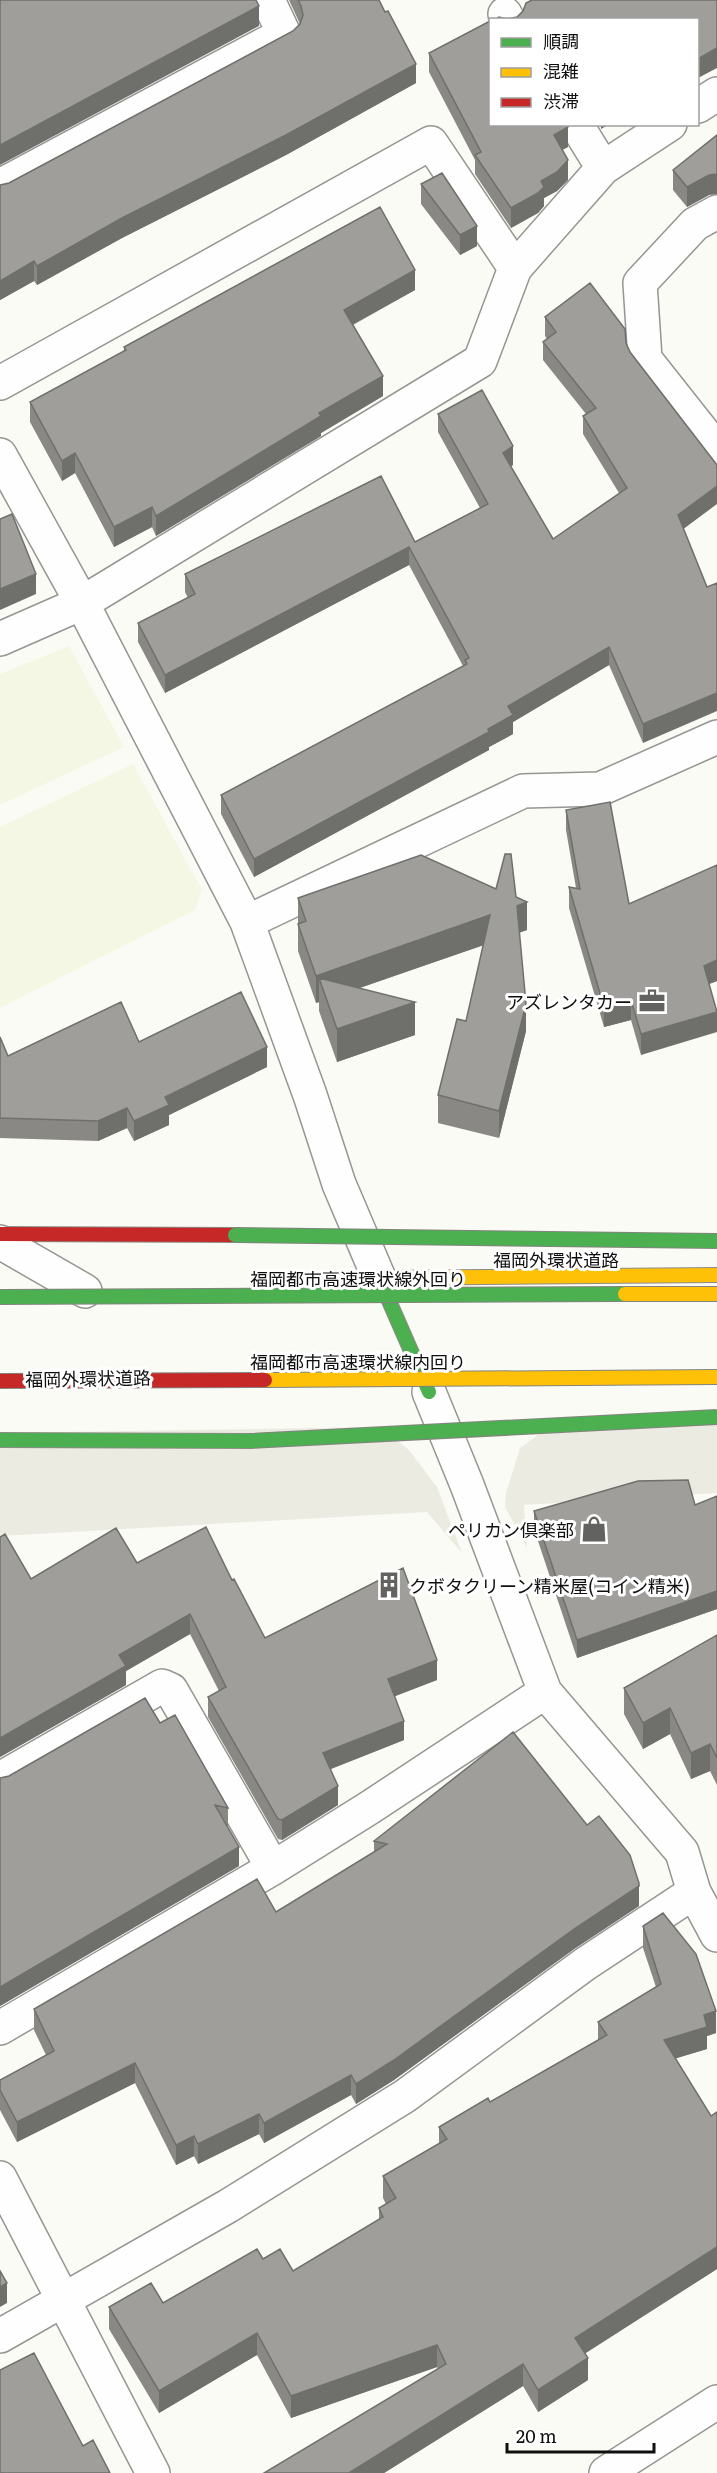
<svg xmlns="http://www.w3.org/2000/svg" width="717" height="2473" viewBox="0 0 717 2473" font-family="Literata,'Noto Sans JP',serif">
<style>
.farmland{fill:#f4f7e3}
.plaza{fill:#ebebe1}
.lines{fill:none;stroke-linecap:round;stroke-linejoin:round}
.street-casing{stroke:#959593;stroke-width:36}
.fast-casing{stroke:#8c8c89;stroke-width:16}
.slow-casing{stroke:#8c8c89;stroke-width:16}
.jam-casing{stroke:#8c8c89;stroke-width:16}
.street{stroke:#fefefe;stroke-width:33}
.fast{stroke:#4caf50;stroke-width:14}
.slow{stroke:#ffc107;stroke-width:14}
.jam{stroke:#c62828;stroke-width:14}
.fast-bridge-casing{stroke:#838380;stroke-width:16;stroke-linecap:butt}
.slow-bridge-casing{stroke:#838380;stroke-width:16;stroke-linecap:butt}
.jam-bridge-casing{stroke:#838380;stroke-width:16;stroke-linecap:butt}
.fast-bridge{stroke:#4caf50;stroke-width:14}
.slow-bridge{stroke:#ffc107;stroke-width:14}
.jam-bridge{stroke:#c62828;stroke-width:14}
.wall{fill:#898884}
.shaded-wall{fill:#6f6f6c}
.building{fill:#9f9e9a;stroke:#6f6f6c;stroke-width:1.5}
.labels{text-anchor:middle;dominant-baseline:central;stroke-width:6;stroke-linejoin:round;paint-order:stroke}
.poi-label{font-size:18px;fill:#0f0f0f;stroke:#fff;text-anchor:end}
.street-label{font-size:18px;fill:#0f0f0f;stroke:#fff}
</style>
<rect width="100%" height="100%" fill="#fbfbf5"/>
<path class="farmland" d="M69 646 124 747 0 805V674Z
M133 764 202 890 195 910 0 1008V827Z"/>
<path class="plaza" d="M717 1422V1493L524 1505 527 1548 505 1507 506 1493 520 1448 554 1423Z
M380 1427 409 1450 437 1487 462 1553 427 1512 0 1536V1433Z"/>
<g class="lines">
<g class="street-casing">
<path id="street" d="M505 14 508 20
M698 106 717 94
M576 124 603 168
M0 186 284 34 268 0
M717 212 695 224 640 283 645 359 717 450
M0 383 431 143 515 268
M0 455 82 603 247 922 310 1095 339 1184 379 1278
M0 639 82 603 480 361 515 268 603 168 670 124
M247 922 523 791 600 789 717 737
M0 1242 85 1291
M429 1392 467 1485 545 1692 682 1852 694 1892 717 1935
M0 1779 162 1686 171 1690 273 1868
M0 2028 273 1868 369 1808 545 1692
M0 2178 153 2473
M0 2336 228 2206 405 2096 585 1964 694 1892
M606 2473 717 2402"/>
</g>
<g class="fast-casing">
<path id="fast" d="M379 1278 429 1392
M0 1440 249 1441"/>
</g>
<g class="slow-casing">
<path id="slow" d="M311 1281 379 1278 717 1275"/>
</g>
<g class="jam-casing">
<path id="jam" d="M0 1234 235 1235"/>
</g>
<use href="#street" class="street"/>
<use href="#fast" class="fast"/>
<use href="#slow" class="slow"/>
<use href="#jam" class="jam"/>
<g class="fast-bridge-casing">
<path id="fast-bridge" d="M235 1235 717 1241
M0 1297 625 1294
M249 1441 717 1417"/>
</g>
<g class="slow-bridge-casing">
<path id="slow-bridge" d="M625 1294H717
M265 1380 717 1377"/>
</g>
<g class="jam-bridge-casing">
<path id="jam-bridge" d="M0 1381 265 1380"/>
</g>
<use href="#fast-bridge" class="fast-bridge"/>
<use href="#slow-bridge" class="slow-bridge"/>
<use href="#jam-bridge" class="jam-bridge"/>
</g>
<path class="wall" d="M289 0H379L416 83 286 155 122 238 37 285 34 281 0 300V185L9 183 293 31 300 24Z
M429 53 568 147 562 150 568 180 557 191 544 198V206L538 213 511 228 475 174V160L429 72Z
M673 170 709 195 687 207 673 190Z
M421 184 477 246 460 255 421 204Z
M415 290 353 325 383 396 321 433V436L156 536 152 527 114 547 75 473 62 481 30 422V402L124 351V347Z
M545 317 626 343 683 529 643 743 609 665 513 722V734L489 747V750L254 877 221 814V795L463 666 409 565 165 693 138 642V623L188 598 185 592V574L415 542 480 508 438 432V414L513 465 511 466 553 539 619 493 583 434V416L586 414 543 360V342L547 339 545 336Z
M566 810 629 904 717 981 709 984 641 1055 631 1020 604 1027 569 908V887L576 888 566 830Z
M516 897 527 930 519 933 526 1031 499 1138 438 1123V1095L466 1021 483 945 360 988 415 1035 337 1062 319 1011V1002L316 1003 298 951V898Z
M0 1037 8 1056 139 1042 267 1067 169 1115V1125L134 1141 127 1128 98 1141 0 1138Z
M717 1496V1609L577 1658 534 1529V1511L695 1505Z
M0 1537 31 1579 137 1563 232 1580 265 1638 437 1680 394 1696 404 1740 331 1769 338 1805 282 1840 278 1839 208 1717V1697L219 1691 190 1634 126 1671V1685L0 1757Z
M717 1635V1785L710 1771 691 1779 670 1734 643 1749 624 1714V1688Z
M160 1723 228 1808V1828L239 1866 0 2006V1778L9 1776Z
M374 1841 639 1903V1906L574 1949 394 2080 356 2104 351 2095 264 2143 259 2134 198 2164 194 2156 176 2165 135 2083 17 2142 0 2110V2080L46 2055 34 2030V2009L276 1912 374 1852Z
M643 1926 716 2033 707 2036V2049L676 2058 717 2269 585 2353 588 2380 538 2412 523 2386 384 2473H264L438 2369 437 2367 291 2418 257 2355 159 2413 109 2329V2307L163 2303 263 2259 293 2271 379 2219V2208L386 2204 383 2198V2176L439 2144V2127L490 2102 598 2040V2022L656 1987 643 1948Z"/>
<path class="shaded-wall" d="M259 6V26L0 165V145Z
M717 48V68L698 78V59Z
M416 64V83L286 155 122 238 37 285V266L122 218Z
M601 124H610L601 129Z
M568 127V147L554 154V135Z
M568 160V180L557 191 544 198V206L538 213 511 228V208L541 181Z
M717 174V194L709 195 687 207V187L709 175Z
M477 226V246L460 255V235Z
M34 261V281L0 300V281Z
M415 270V290L344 329V310Z
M383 376V396L321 433V436L156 536V516L319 413Z
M513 446V465L503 471V453Z
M75 453V473L62 481V461Z
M717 486V504L678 533V515Z
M152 507V527L114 547V527Z
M409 547V565L165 693V675Z
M36 574V594L0 610V589Z
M609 647V665L513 722V734L489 747V750L254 877V859L488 729 508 706Z
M717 693V711L643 743V724Z
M527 902V930L517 933V906Z
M490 915V943L327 999 319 978V1002L316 1003V976Z
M717 960V981L704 986V966Z
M631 1000V1020L604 1027V1007Z
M415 1002V1035L337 1062V1029Z
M526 1004V1031L499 1138V1111Z
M717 1012V1032L641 1055V1034Z
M267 1047V1067L169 1115V1125L134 1141V1121L165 1097Z
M127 1108V1128L98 1141V1121Z
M717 1591V1609L577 1658V1640Z
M190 1614V1634L126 1671V1685L0 1757V1738L119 1655Z
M437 1660V1680L388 1699V1679Z
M670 1708V1734L643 1749V1723Z
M404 1721V1740L323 1772V1753Z
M710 1744V1771L691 1779V1753Z
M338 1786V1805L282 1840V1820Z
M239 1847V1866L0 2006V1987Z
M639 1883V1906L574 1949 394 2080 356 2104V2084Z
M716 2011V2033L707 2036V2049L664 2062V2040L704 2015Z
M135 2063V2083L17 2142V2122Z
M351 2075V2095L264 2143V2123Z
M259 2114V2134L198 2164V2144Z
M194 2136V2156L176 2165V2145Z
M717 2247V2269L575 2360V2338Z
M7 2283V2303L0 2307V2287Z
M257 2333V2355L159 2413V2391Z
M437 2345V2367L291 2418V2396Z
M588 2358V2380L538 2412V2390Z
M523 2364V2386L384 2473H349Z"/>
<path class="building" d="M0 0H256L259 6 0 145Z
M298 0H379L385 12 388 11 416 64 286 135 122 218 37 266 34 261 0 281V185L9 183 293 31 300 24 303 15 301 6Z
M532 0H717V48L698 59V20H494L499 17 507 19 517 17 523 11 526 3Z
M490 21V124H567L568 127 554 135 568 160 557 172 541 181 544 187 538 193 511 208 475 155 481 152 429 53Z
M717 135V174L709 175 687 187 673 170Z
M442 173 477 226 460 235 421 184Z
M380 207 415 270 344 310 383 376 319 413 321 416 156 516 152 507 114 527 75 453 62 461 30 402 126 350 124 347Z
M590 283 625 329 626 343 630 352 717 465V486L678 515 707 587 717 583V693L643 724 609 647 508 706 513 715 488 729 489 732 254 859 221 795 467 664 465 660 469 658 409 547 165 675 138 623 195 594 185 574 381 476 415 542 488 504 438 414 482 390 513 446 503 453 553 539 627 488 583 416 596 408 543 342 556 332 545 317Z
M12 514 36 574 0 589V519Z
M610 802 629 904 717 865V960L704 966 717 1012 641 1034 631 1000 604 1007 569 887 580 889 566 810Z
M505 854H511L516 897 527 902 517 906 526 1004 499 1111 438 1095 457 1019 466 1021 490 915 316 976 298 924 306 921 298 898 421 855 496 889Z
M319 978 415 1002 337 1029Z
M241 992 267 1047 165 1097 169 1105 134 1121 127 1108 98 1121 0 1118V1037L8 1056 121 1002 139 1042Z
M688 1480 695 1505 717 1496V1591L577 1640 534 1511 638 1481Z
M206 1527 232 1580 234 1579 265 1638 403 1568 437 1660 388 1679 404 1721 323 1753 338 1786 282 1820 278 1819 208 1697 226 1687 190 1614 119 1655 126 1666 0 1738V1537L5 1534 31 1579 116 1528 137 1563Z
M717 1635V1758L710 1744 691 1753 670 1708 643 1723 624 1688Z
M145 1698 160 1723 175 1715 228 1808 215 1805 239 1847 0 1987V1778L9 1776Z
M513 1732 587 1825 599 1816 630 1855 639 1883V1886L574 1929 394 2060 356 2084 351 2075 264 2123 259 2114 198 2144 194 2136 176 2145 135 2063 17 2122 0 2090V2080L54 2051 34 2009 257 1879 276 1912 387 1844 374 1841Z
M663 1913 696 1954 716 2011 704 2015 707 2027 664 2040 711 2116 717 2112V2247L575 2338 588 2358 538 2390 523 2364 349 2473H264L446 2364 437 2345 291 2396 257 2333 159 2391 109 2307 151 2283 163 2303 257 2249 263 2259 280 2249 293 2271 383 2217 379 2208 396 2198 383 2176 447 2139 439 2127 488 2098 490 2102 607 2035 598 2022 661 1984 643 1926Z
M0 2271 7 2283 0 2287Z
M34 2353 83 2446 93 2440 110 2473H0V2370Z"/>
<defs>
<g id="office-bare" transform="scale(2.07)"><path d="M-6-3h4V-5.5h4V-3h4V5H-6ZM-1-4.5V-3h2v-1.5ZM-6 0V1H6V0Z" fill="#626260" stroke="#fff" stroke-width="2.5" paint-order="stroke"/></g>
<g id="shop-bare" transform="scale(2.07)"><path d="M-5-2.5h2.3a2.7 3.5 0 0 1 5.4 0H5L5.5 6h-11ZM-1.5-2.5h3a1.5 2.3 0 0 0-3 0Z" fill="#626260" stroke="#fff" stroke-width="2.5" paint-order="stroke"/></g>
<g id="building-bare" transform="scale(2.07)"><path d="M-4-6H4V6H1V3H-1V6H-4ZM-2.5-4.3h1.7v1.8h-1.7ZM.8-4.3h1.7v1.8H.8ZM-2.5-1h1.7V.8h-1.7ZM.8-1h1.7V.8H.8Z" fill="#626260" stroke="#fff" stroke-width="2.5" paint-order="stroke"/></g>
</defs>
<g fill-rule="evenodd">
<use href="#office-bare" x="652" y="1001"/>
<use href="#shop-bare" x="594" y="1529"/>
<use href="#building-bare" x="389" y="1585"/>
</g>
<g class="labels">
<g class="poi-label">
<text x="632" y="1001">アズレンタカー</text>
<text x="574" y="1529">ペリカン倶楽部</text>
<text x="409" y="1585" text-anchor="start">クボタクリーン精米屋(コイン精米)</text>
</g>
<g class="street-label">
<text x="556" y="1259">福岡外環状道路</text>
<text x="358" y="1278">福岡都市高速環状線外回り</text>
<text x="358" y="1361">福岡都市高速環状線内回り</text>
<text transform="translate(88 1378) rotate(-1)">福岡外環状道路</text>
</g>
</g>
<rect x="489" y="18" width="210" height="108" fill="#ffffff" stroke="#9f9f9f" stroke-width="1.5"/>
<rect x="501" y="38" width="30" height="9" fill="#4caf50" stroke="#9f9f9f" stroke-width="1.5"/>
<text x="543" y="48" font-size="18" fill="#0f0f0f">順調</text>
<rect x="501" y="68" width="30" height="9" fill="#ffc107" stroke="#9f9f9f" stroke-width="1.5"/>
<text x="543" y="78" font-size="18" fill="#0f0f0f">混雑</text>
<rect x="501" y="98" width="30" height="9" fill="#c62828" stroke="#9f9f9f" stroke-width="1.5"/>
<text x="543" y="108" font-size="18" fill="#0f0f0f">渋滞</text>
<path d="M507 2443v9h147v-9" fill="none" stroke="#0f0f0f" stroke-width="3"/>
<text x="516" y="2443" font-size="18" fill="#0f0f0f" stroke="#ffffff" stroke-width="4.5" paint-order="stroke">20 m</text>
</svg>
